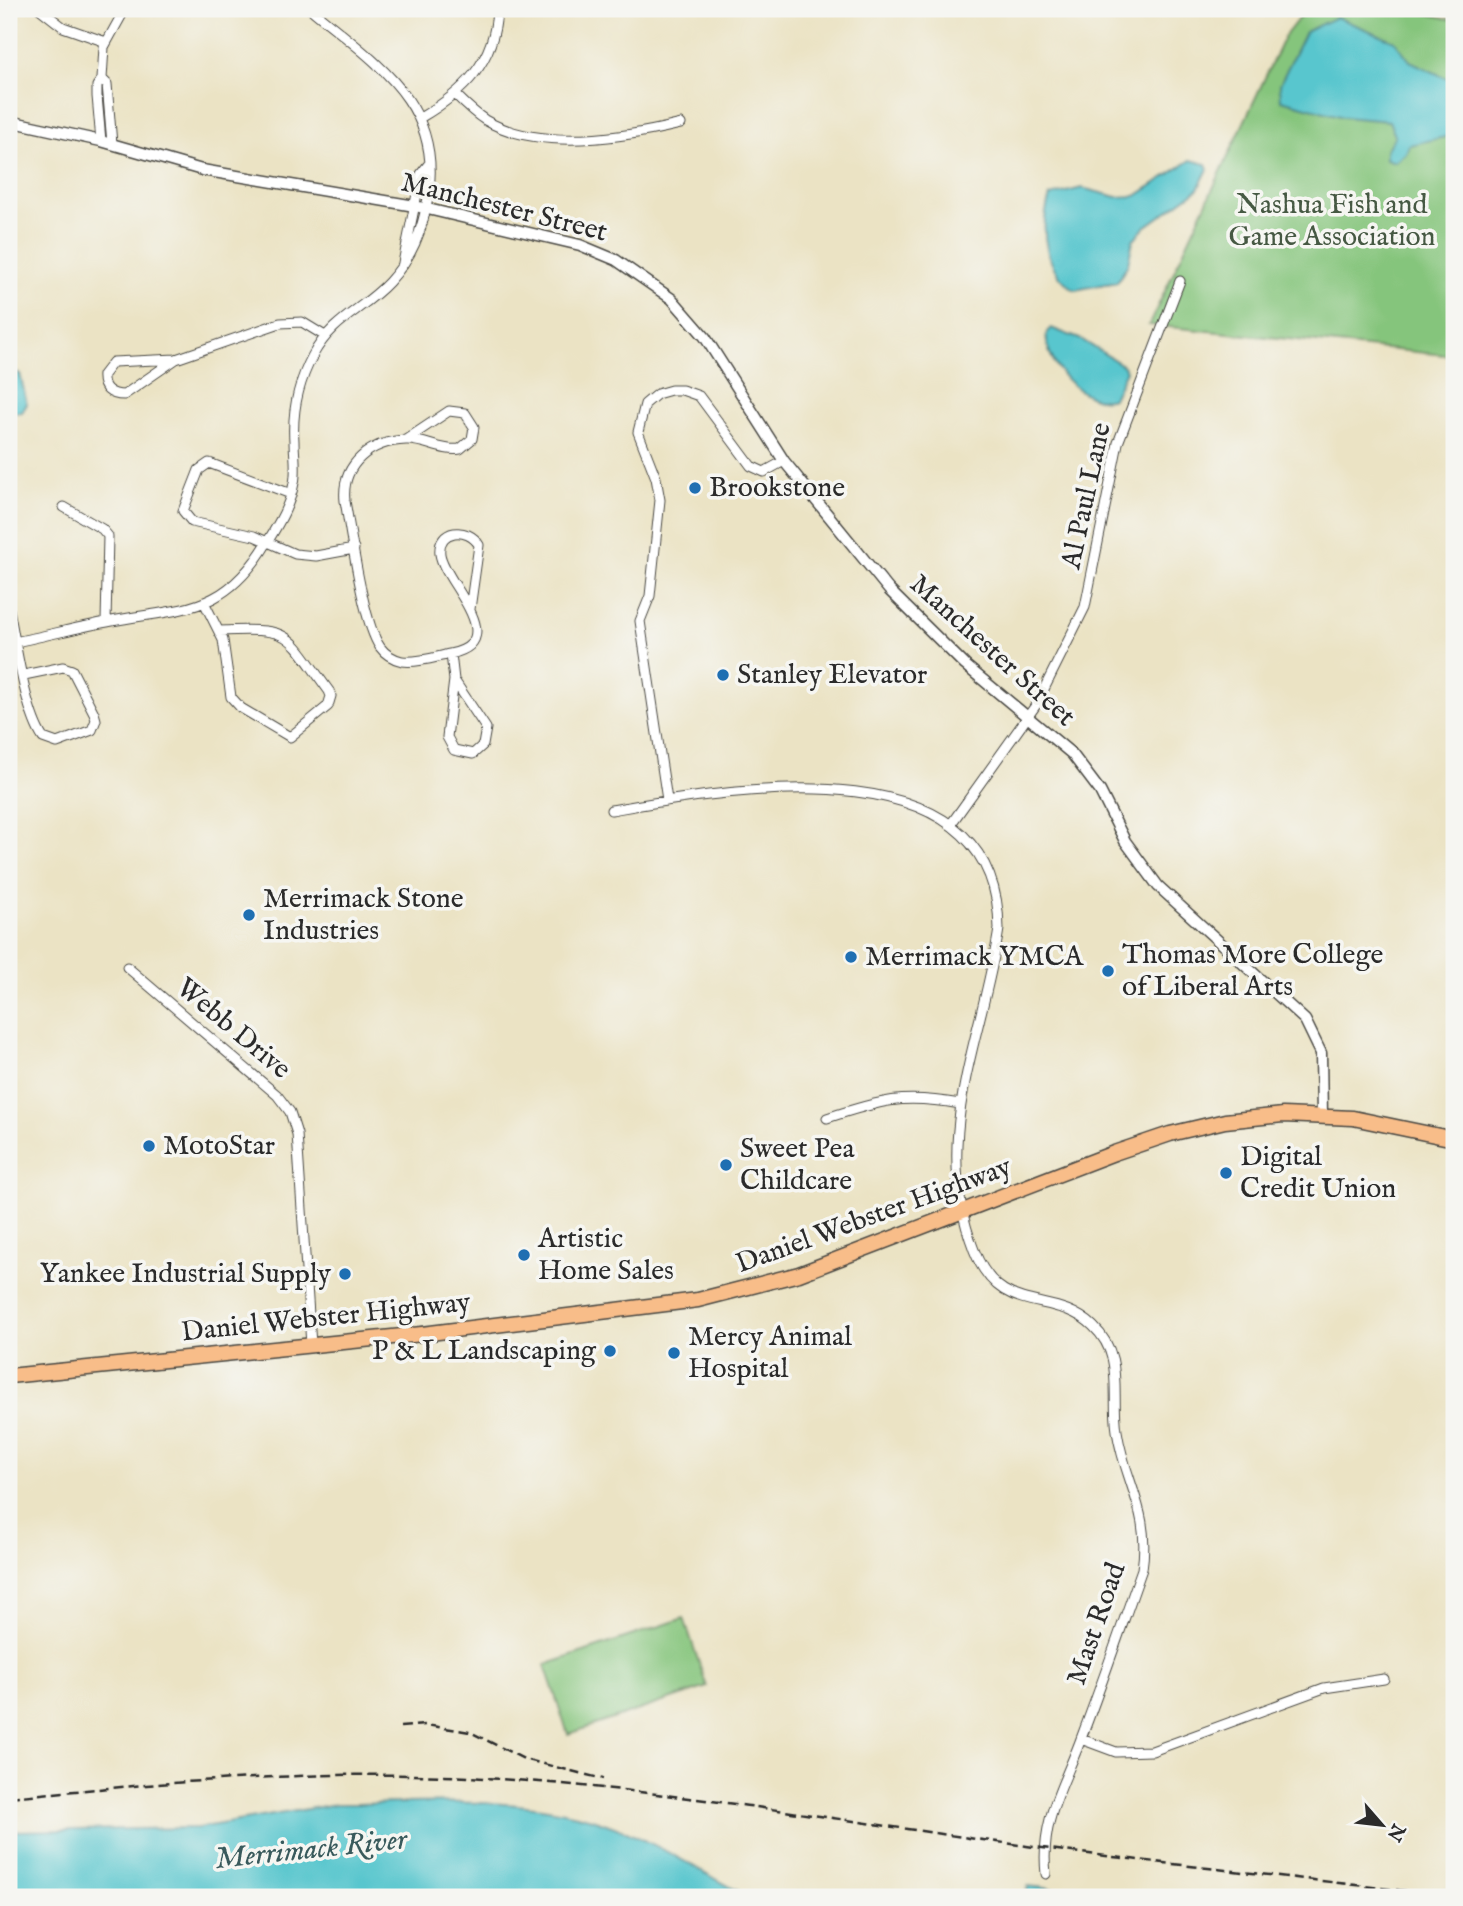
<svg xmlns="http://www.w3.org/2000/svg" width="1463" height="1906" viewBox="0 0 1463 1906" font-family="'IM FELL English',serif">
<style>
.green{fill:#85c57c;stroke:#587854;stroke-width:2}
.water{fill:#59c6ce;stroke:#42787c;stroke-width:2}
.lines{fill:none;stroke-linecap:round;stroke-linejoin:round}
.minor-casing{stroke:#484742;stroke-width:11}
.tertiary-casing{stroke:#484742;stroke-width:13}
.primary-casing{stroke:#484742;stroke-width:17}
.minor{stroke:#fff;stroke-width:9}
.tertiary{stroke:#fff;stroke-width:10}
.primary{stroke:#f8bd89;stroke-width:14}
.rail{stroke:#2b2b2b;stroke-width:2.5;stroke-dasharray:10 5;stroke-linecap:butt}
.poi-dot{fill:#1f6fb2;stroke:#f6f6f2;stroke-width:2.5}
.labels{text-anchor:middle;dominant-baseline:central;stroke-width:7;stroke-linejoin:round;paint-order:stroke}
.park-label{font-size:28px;fill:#465943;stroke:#f6f6f2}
.street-label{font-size:28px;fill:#2b2b2b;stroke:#f6f6f2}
.poi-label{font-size:28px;fill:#2b2b2b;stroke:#f6f6f2;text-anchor:start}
.water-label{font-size:30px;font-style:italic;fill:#395a5c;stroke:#f6f6f2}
</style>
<rect width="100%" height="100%" fill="#f6f6f2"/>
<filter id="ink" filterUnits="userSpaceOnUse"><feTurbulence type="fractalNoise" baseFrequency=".0143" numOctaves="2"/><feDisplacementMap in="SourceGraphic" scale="14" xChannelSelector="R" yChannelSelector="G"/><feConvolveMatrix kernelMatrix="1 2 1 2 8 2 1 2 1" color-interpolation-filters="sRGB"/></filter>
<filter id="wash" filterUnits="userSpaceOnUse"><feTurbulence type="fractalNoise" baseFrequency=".00686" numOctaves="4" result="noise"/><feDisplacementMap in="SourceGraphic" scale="28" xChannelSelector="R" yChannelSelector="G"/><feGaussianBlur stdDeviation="1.57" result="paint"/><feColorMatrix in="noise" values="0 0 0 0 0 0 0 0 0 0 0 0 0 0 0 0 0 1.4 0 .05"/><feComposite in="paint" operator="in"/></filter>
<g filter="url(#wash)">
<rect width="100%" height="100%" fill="#ebe3c4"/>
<path class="green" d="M1306 9H1408L1454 20V356L1149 325 1284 37Z
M684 1618 707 1687 568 1734 545 1665Z"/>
<path class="water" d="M1336 17 1395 41 1410 61 1446 78H1454V135L1409 145 1406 153 1395 162 1386 159V150L1395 136 1389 121 1343 117 1281 100 1280 84 1305 32Z
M1191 160 1206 164 1208 169 1198 189 1145 227 1133 240 1128 264 1117 282 1075 290C1044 270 1039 229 1050 196L1082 188 1117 197 1136 196Z
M1051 328 1082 340 1124 366 1126 371 1113 398C1084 408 1042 361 1047 332Z
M9 370 20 374 27 404 22 412 9 413Z
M336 1804C422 1804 518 1794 601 1822 653 1840 701 1872 749 1897H9V1831L198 1828Z
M1028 1886 1116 1897H1026Z"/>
</g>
<g filter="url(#ink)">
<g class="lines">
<g class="minor-casing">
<path id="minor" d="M40 9 63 27 106 42
M102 79 107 84 112 144
M456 95C465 104 474 113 485 120 539 152 623 138 681 124
M420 118C464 92 495 62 497 9
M101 141 97 96V86L102 79 104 47 125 9
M403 263 421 174 428 165
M176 359 113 362 103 375C102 388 110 395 124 395L176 359 280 323 302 322 325 336
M407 439 449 411 465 413 474 427 472 439 460 449C442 452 424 439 406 440 371 441 341 464 345 501 351 533 363 623 380 647 385 654 394 659 402 661 417 663 436 657 450 654 512 641 444 583 440 554 437 529 468 526 479 545L470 609
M291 494 209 463 199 470 183 511 192 522 254 536 295 554 316 556 354 549
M64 507 102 529 108 536 106 622
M205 604 223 640 231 697 241 708 290 737 328 706 331 696 329 691C286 633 296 628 220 631
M9 610C16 643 25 712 43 738L57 743 92 730 96 720 94 713 72 670 63 667 24 675
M9 643C42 637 74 628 107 622 183 607 224 616 268 541 279 523 290 505 294 483 297 469 294 455 294 441 292 411 299 381 313 355 333 318 363 310 389 282 412 257 422 232 428 198 444 103 375 63 311 9
M451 654 454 680 486 728 483 745 473 754 454 750 447 737 454 680
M667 800 640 621 650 596 660 500 656 478 638 432 645 404 657 394 671 390H682L699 396 751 466 764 472 784 461
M611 810C730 790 997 740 999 929 982 1041 930 1137 974 1250 1001 1320 1053 1288 1093 1326 1125 1356 1111 1393 1117 1431 1125 1484 1151 1511 1142 1569 1122 1625 1103 1681 1082 1736 1064 1786 1040 1819 1046 1874
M951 824 1036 705 1085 607 1118 443 1180 281
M127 967 277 1095 290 1112 297 1134 311 1345
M827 1118C881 1100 903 1094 960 1104
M1081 1739 1116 1752 1152 1751 1324 1688 1384 1679"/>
</g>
<g class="tertiary-casing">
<path id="tertiary" d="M9 121 101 141 202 170 415 206 580 245 616 260 672 299 705 337 784 461 889 590 965 665 1072 754 1100 791 1125 841 1158 886 1305 1020 1321 1053 1322 1117"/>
</g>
<g class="primary-casing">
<path id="primary" d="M9 1376 422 1334 698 1300 799 1274 1114 1153 1170 1134 1225 1121 1283 1115 1353 1118 1454 1139"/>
</g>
<use href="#minor" class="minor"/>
<use href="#tertiary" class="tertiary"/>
<use href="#primary" class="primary"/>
<path class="rail" d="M400 1727 426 1725 470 1732 524 1759 603 1779
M9 1797C161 1783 315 1769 468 1777 651 1787 831 1819 1012 1844 1159 1864 1307 1878 1454 1897"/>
</g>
</g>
<g class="poi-dot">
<circle cx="695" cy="488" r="7"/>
<circle cx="723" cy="675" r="7"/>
<circle cx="249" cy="915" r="7"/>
<circle cx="851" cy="957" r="7"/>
<circle cx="1108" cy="971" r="7"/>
<circle cx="149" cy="1146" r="7"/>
<circle cx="726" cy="1165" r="7"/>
<circle cx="1226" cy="1173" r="7"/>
<circle cx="524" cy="1255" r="7"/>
<circle cx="345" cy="1274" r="7"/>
<circle cx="610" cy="1351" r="7"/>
<circle cx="674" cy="1353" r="7"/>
</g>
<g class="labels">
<g class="park-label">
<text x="1332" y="205">Nashua Fish and<tspan x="1332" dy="32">Game Association</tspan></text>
</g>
<g class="street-label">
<text transform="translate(504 208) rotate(14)">Manchester Street</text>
<text transform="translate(1087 496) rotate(-78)">Al Paul Lane</text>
<text transform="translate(992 651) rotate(42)">Manchester Street</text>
<text transform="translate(233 1029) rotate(40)">Webb Drive</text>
<text transform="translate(874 1216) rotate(-20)">Daniel Webster Highway</text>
<text transform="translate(326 1318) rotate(-6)">Daniel Webster Highway</text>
<text transform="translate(1097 1624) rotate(-71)">Mast Road</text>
</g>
<g class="poi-label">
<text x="709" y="488">Brookstone</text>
<text x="737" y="675">Stanley Elevator</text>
<text x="263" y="899">Merrimack Stone<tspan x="263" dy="32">Industries</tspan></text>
<text x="1122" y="955">Thomas More College<tspan x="1122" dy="32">of Liberal Arts</tspan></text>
<text x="865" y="957">Merrimack YMCA</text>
<text x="163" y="1146">MotoStar</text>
<text x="740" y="1149">Sweet Pea<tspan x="740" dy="32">Childcare</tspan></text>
<text x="1240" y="1157">Digital<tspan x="1240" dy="32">Credit Union</tspan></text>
<text x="538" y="1239">Artistic<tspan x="538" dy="32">Home Sales</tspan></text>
<text x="331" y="1274" text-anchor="end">Yankee Industrial Supply</text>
<text x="688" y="1337">Mercy Animal<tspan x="688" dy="32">Hospital</tspan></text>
<text x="596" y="1351" text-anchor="end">P &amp; L Landscaping</text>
</g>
<g class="water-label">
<text transform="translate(311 1850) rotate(-6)">Merrimack River</text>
</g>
</g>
<rect width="1463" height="1906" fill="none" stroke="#f6f6f2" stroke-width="35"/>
<g transform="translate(1382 1825) rotate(118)" stroke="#f6f6f2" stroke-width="5" paint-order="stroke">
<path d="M0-5L12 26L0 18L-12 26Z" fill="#2b2b2b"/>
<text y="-10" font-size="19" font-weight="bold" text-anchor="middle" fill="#2b2b2b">N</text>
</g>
</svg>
